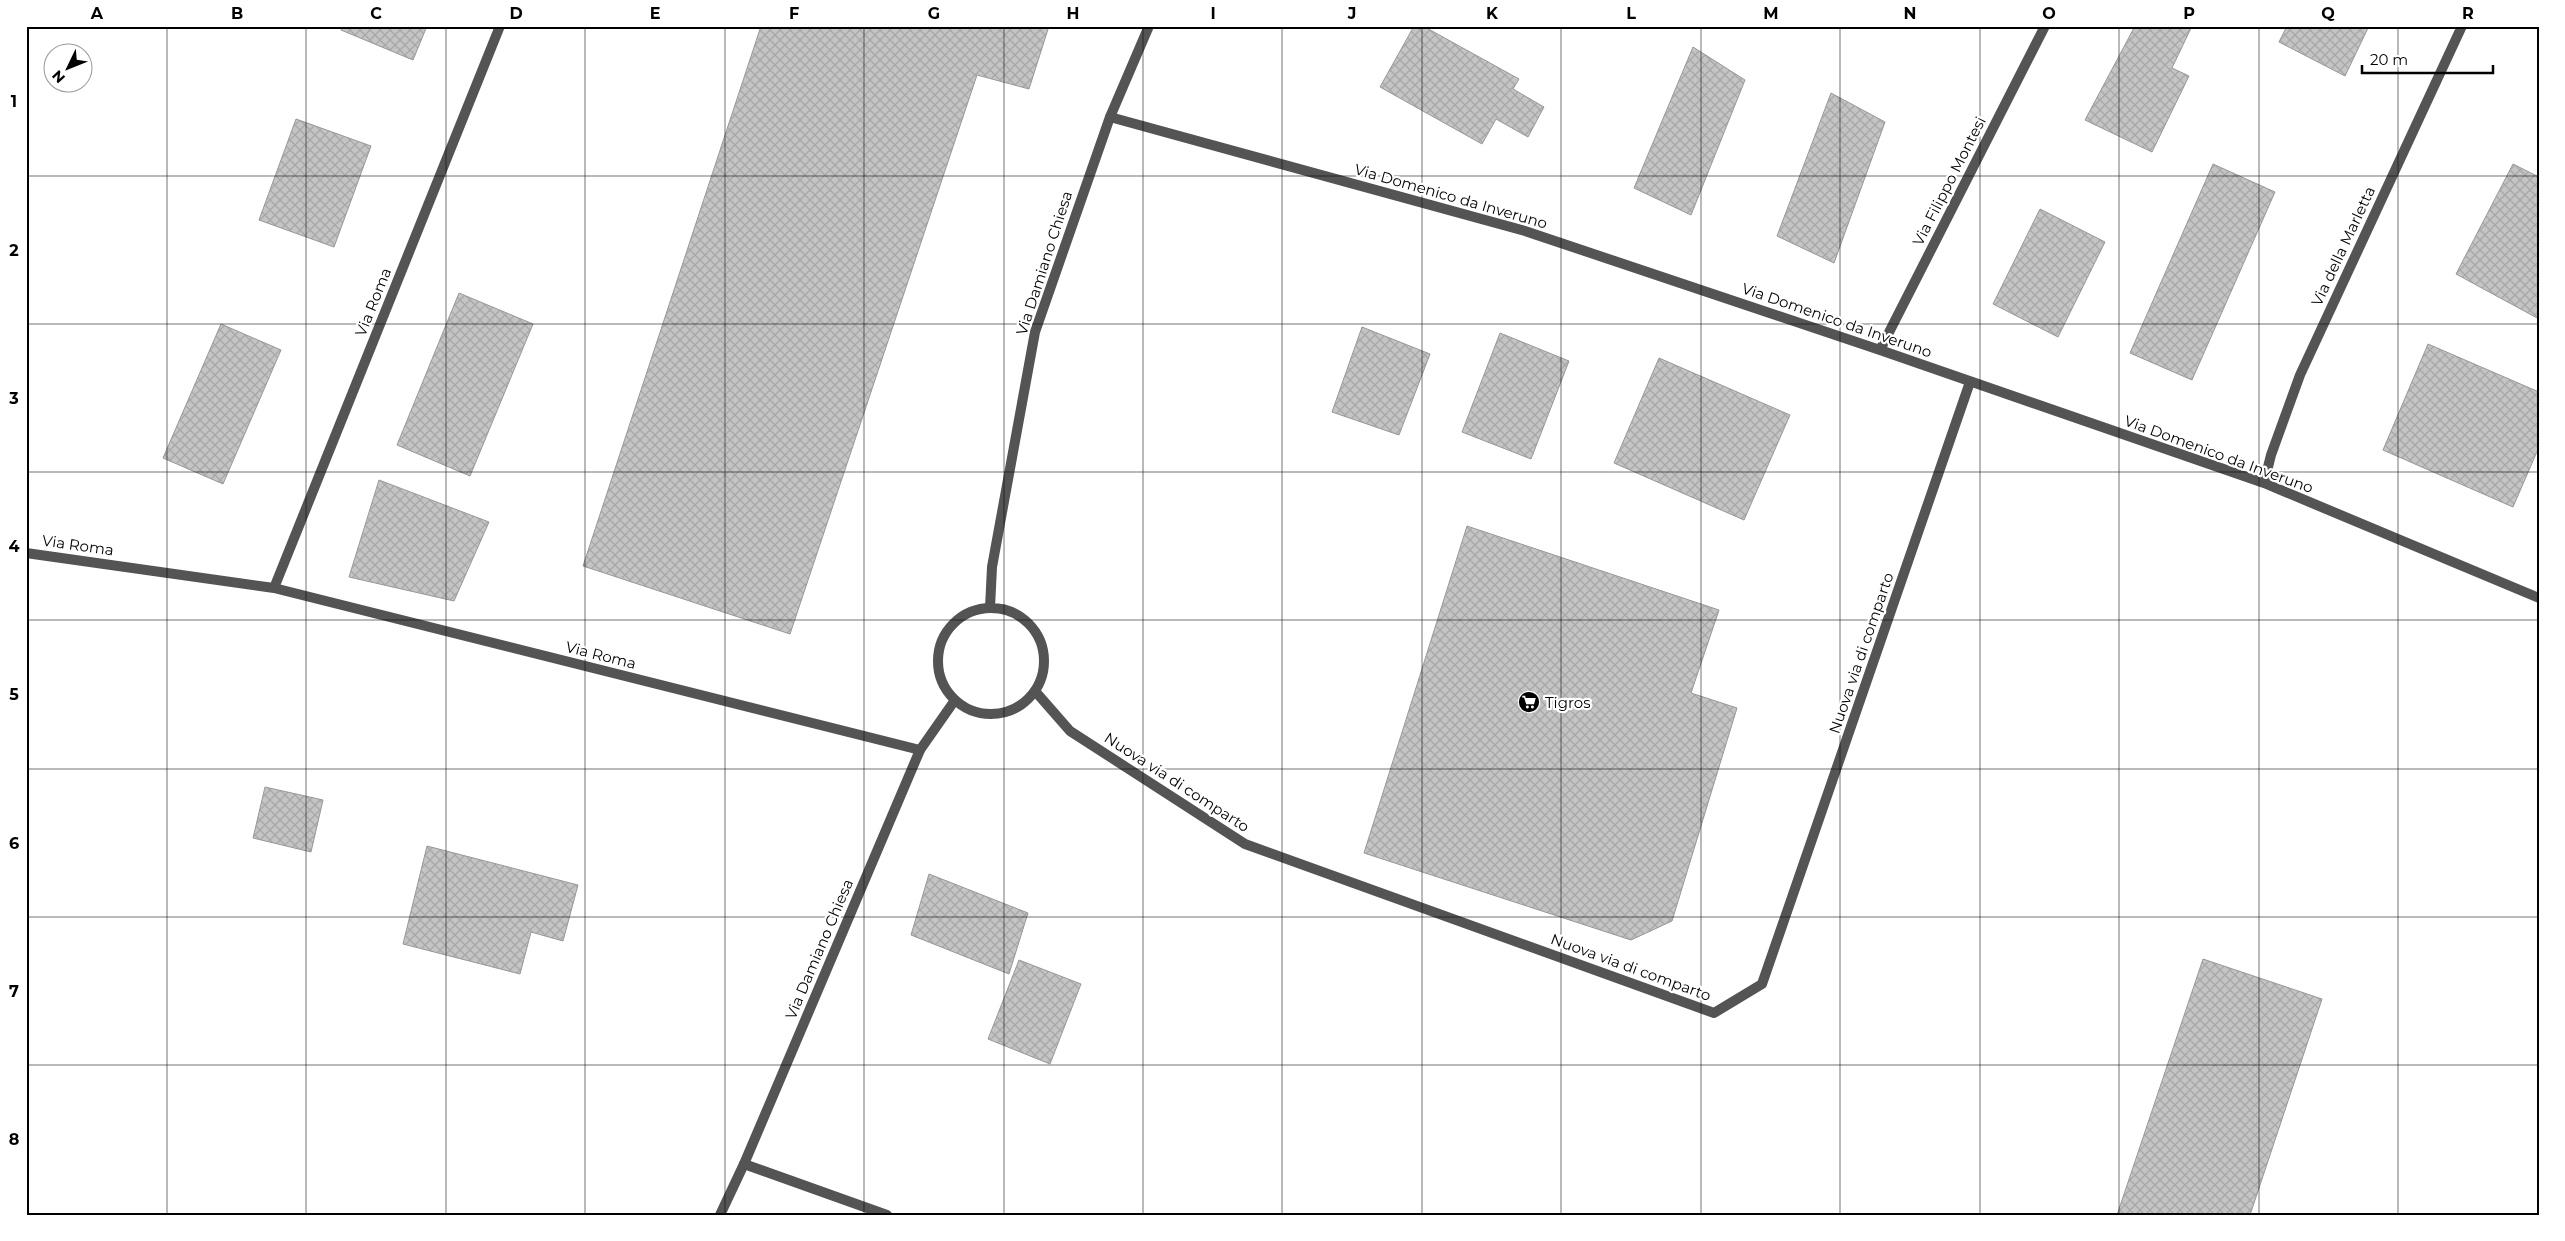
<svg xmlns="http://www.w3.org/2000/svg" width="2565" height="1241" viewBox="0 0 2565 1241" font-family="Montserrat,sans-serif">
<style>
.building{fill:url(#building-cross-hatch);stroke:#989898}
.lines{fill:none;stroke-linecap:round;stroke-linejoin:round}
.service{stroke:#545454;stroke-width:10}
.minor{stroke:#545454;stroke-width:10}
.tertiary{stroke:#545454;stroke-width:10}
.grid{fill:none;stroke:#000;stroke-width:1;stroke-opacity:0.55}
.labels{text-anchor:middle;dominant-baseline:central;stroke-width:4.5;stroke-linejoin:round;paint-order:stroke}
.street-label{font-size:15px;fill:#000;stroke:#fff}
.poi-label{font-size:15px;fill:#000;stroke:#fff;text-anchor:start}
.neatline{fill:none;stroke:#000;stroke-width:2}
.grid-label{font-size:16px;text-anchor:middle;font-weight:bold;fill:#000}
</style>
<defs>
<pattern id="building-cross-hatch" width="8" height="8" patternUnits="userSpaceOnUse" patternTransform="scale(1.25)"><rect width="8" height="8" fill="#c4c4c4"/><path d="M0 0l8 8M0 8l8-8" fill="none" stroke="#a7a7a7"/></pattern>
</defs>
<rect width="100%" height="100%" fill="#fff"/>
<path class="building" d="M342 26H427L413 60 341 30Z
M761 26H1049L1029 89 977 75 790 634 583 566Z
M1414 26H1423L1519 79 1513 89 1544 107 1528 137 1496 119 1482 144 1380 87Z
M2135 26H2192L2172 68 2189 76 2152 152 2085 120Z
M2287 26H2369L2345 76 2279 42Z
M1693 47 1745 80 1691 215 1634 188Z
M1831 93 1885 122 1834 263 1777 236Z
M296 119 371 146 334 247 259 220Z
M2213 164 2275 192 2192 380 2130 353Z
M2513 164 2539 177V319L2456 274Z
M2040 209 2105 242 2058 337 1993 304Z
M459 293 533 324 470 476 397 445Z
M221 324 281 350 223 484 163 458Z
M1362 327 1430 354 1399 435 1332 412Z
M1500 333 1569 361 1531 459 1462 432Z
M2428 344 2539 392V447L2513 507 2383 450Z
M1659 358 1790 415 1744 520 1614 463Z
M379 480 489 522 454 601 349 577Z
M1467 526 1719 610 1691 693 1737 708 1672 921 1631 940 1364 853Z
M265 787 323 800 311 852 253 838Z
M427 846 578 885 563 941 531 932 520 974 403 944Z
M929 874 1028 913 1009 974 911 935Z
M2203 959 2322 999 2250 1215H2117Z
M1019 960 1081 984 1050 1064 988 1039Z"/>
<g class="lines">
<path class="service" d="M1035 691 1070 731 1245 844 1714 1013 1762 984 1970 382"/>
<path class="minor" d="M1110 117 1525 231 1880 350 2264 483 2539 598
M1880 350 2045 26
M2264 483 2271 455 2300 375 2462 26
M26 553 274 588 920 750
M274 588 500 26
M744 1164 887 1215"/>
<path class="tertiary" d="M990 608 992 567 1035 332 1110 117 1149 26
M938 661a53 53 0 1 1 106 0a53 53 0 1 1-106 0Z
M720 1215 744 1164 920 750 955 700"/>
</g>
<path class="grid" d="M167 26V1215M306 26V1215M446 26V1215M585 26V1215M725 26V1215M864 26V1215M1004 26V1215M1143 26V1215M1282 26V1215M1422 26V1215M1561 26V1215M1701 26V1215M1840 26V1215M1980 26V1215M2119 26V1215M2259 26V1215M2398 26V1215M26 176H2539M26 324H2539M26 472H2539M26 620H2539M26 769H2539M26 917H2539M26 1065H2539"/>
<defs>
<g id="supermarket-disc" transform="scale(1.125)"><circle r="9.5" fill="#000" stroke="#fff"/><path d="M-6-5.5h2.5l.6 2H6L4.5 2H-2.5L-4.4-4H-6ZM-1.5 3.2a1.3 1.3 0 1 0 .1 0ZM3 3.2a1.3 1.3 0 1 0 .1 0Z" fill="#fff"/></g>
</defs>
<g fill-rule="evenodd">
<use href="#supermarket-disc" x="1529" y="702"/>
</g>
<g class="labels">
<g class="street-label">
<text transform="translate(1949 181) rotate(-63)">Via Filippo Montesi</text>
<text transform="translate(1451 196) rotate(16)">Via Domenico da Inveruno</text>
<text transform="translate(2343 246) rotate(-65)">Via della Marletta</text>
<text transform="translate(1044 263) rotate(-72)">Via Damiano Chiesa</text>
<text transform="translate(373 302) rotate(-68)">Via Roma</text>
<text transform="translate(1837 320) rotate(19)">Via Domenico da Inveruno</text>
<text transform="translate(2219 454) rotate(20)">Via Domenico da Inveruno</text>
<text transform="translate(78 545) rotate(8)">Via Roma</text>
<text transform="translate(1861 653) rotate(-71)">Nuova via di comparto</text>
<text transform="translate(601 655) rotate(14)">Via Roma</text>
<text transform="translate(1177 782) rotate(33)">Nuova via di comparto</text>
<text transform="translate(819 949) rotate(-67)">Via Damiano Chiesa</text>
<text transform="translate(1631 967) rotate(20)">Nuova via di comparto</text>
</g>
<g class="poi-label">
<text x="1545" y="702">Tigros</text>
</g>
</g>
<rect width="2565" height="1241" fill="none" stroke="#ffffff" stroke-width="55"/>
<g transform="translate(68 68) rotate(227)"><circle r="24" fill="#ffffff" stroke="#999999"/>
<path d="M0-4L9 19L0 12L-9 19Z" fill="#000000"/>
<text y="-8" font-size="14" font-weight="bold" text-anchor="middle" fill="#000000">N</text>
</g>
<path d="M2362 65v8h131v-8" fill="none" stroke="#000000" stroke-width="2.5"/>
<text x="2370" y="65" font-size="15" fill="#000000" stroke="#ffffff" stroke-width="4" paint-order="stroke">20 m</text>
<rect x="28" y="28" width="2510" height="1186" class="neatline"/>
<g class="grid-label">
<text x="97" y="19">A</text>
<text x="237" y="19">B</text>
<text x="376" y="19">C</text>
<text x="516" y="19">D</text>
<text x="655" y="19">E</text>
<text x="794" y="19">F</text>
<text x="934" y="19">G</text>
<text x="1073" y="19">H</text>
<text x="1213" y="19">I</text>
<text x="1352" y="19">J</text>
<text x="1492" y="19">K</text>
<text x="1631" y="19">L</text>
<text x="1771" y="19">M</text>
<text x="1910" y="19">N</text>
<text x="2049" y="19">O</text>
<text x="2189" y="19">P</text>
<text x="2328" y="19">Q</text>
<text x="2468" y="19">R</text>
<text x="14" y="107">1</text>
<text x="14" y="256">2</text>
<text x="14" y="404">3</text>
<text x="14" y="552">4</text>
<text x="14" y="700">5</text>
<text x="14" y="849">6</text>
<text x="14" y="997">7</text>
<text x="14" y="1145">8</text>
</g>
</svg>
